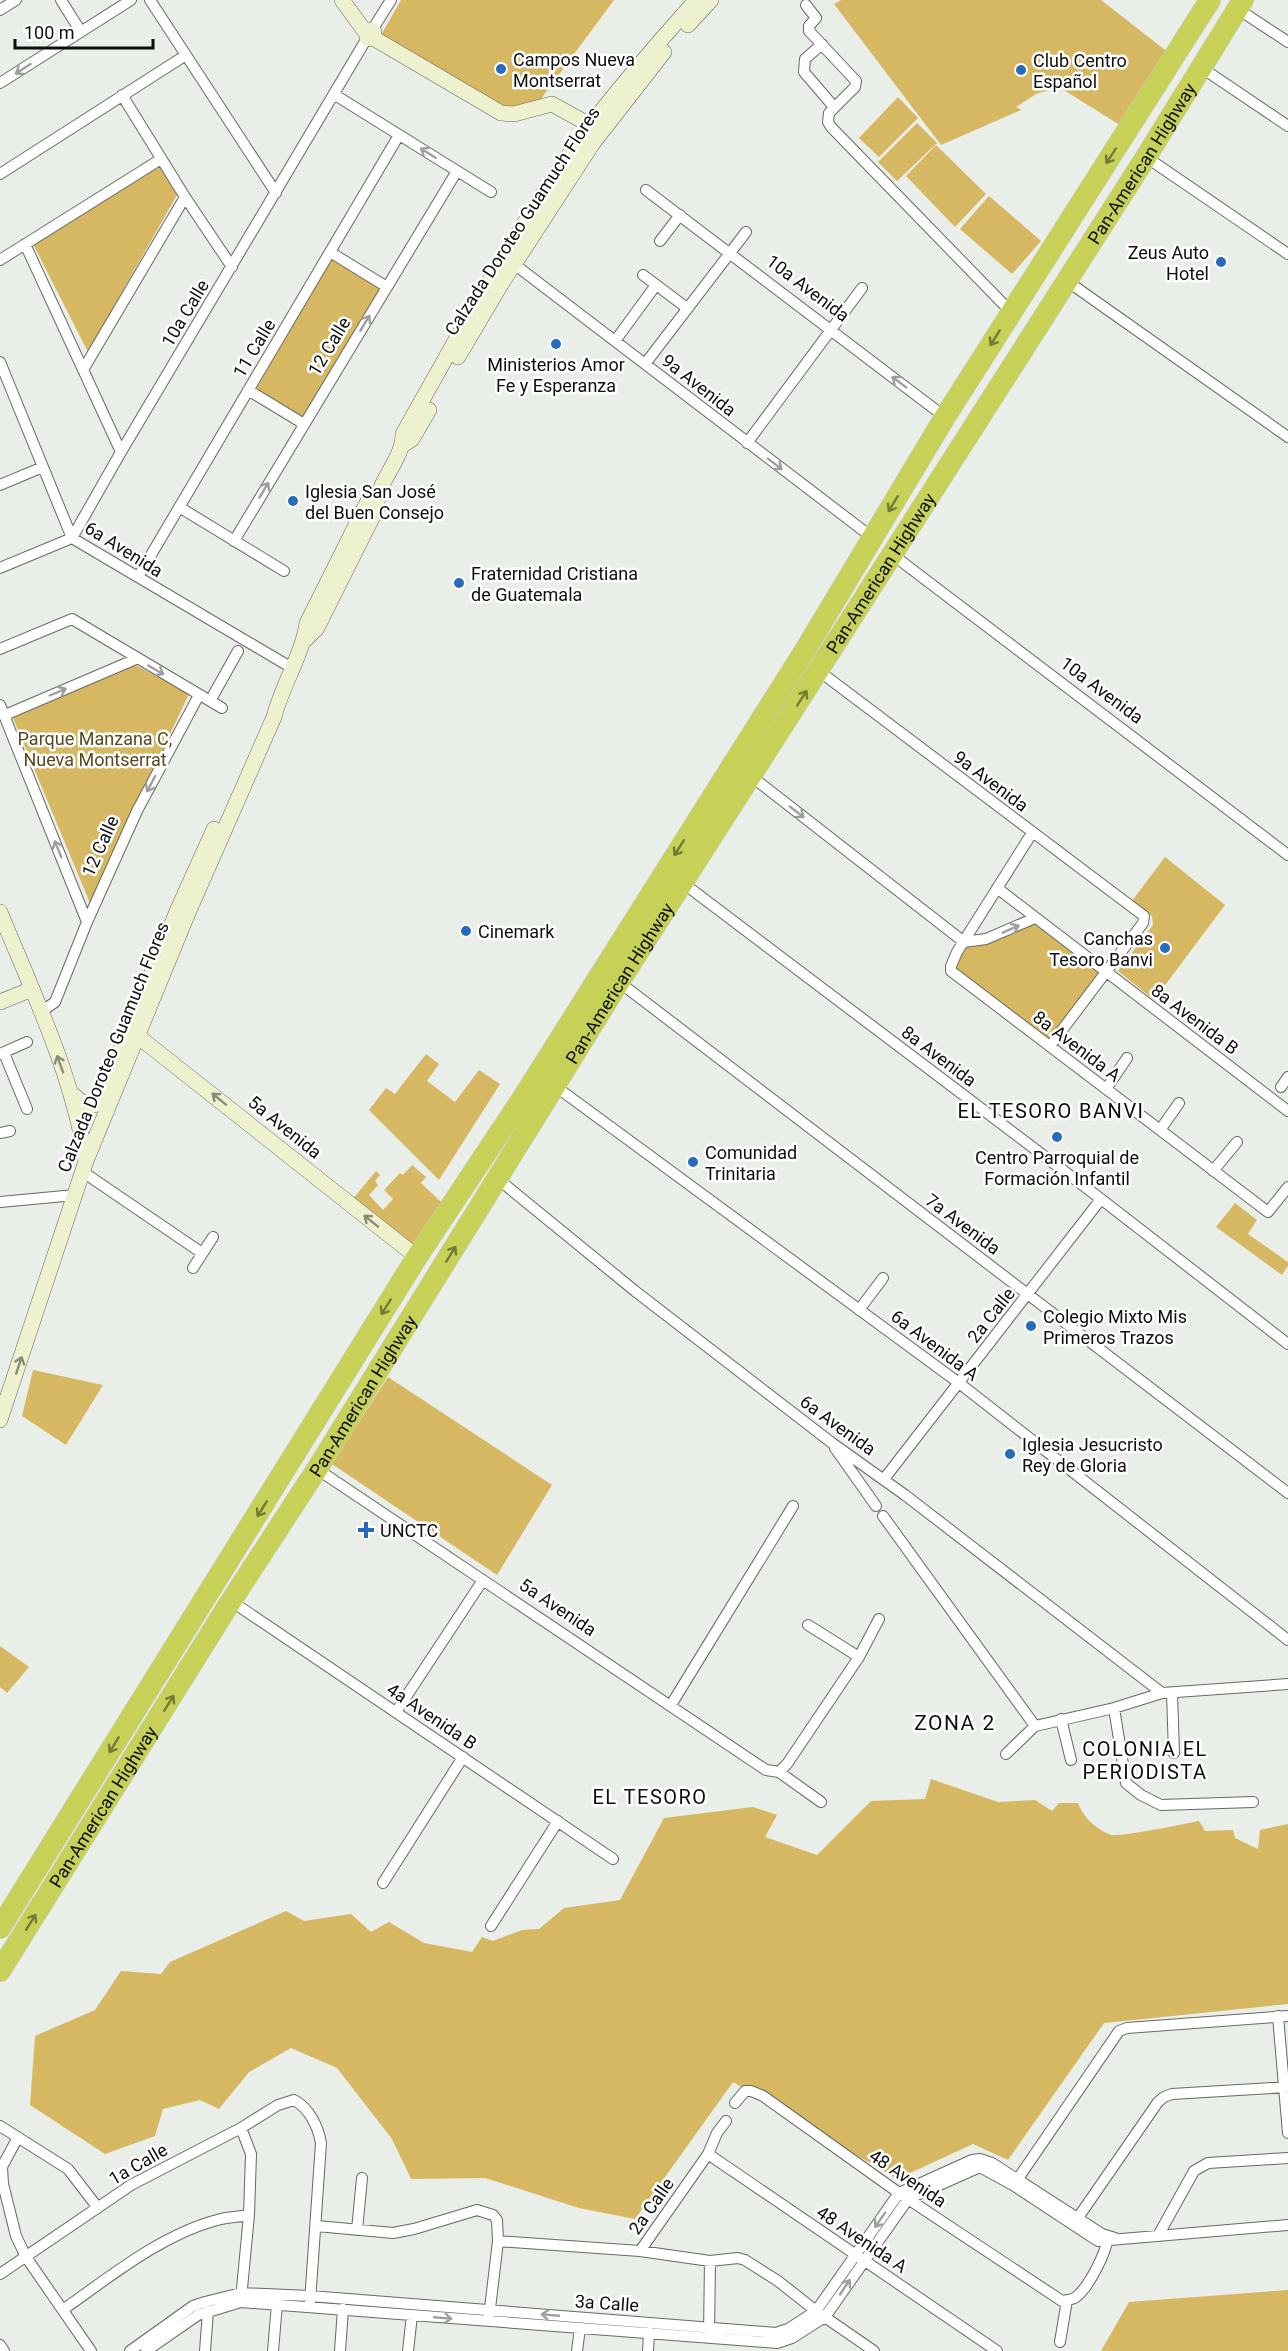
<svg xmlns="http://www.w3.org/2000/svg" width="1288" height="2351" viewBox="0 0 1288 2351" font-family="Roboto,sans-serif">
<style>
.green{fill:#d6b762}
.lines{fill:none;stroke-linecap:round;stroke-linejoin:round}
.street-casing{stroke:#666964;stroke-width:12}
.secondary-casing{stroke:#666964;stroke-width:16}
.highway-casing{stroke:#cacaca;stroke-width:22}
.street{stroke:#fff;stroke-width:10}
.secondary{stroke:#eef1cd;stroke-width:15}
.highway{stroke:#c7d157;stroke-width:21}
.oneway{stroke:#9e9f9e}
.oneway2{stroke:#737a36}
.oneway3{stroke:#898b77}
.poi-dot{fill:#266bbc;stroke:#fff;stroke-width:2}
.labels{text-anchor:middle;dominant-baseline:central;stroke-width:5;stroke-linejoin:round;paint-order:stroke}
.poi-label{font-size:18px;fill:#0d0f0d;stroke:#fff;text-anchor:start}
.street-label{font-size:18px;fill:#0d0f0d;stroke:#fff}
.park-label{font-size:18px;fill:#58491e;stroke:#fff}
.neighbourhood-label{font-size:20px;letter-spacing:1.5px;fill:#0d0f0d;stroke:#fff}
.quarter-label{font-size:21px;letter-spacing:1.5px;fill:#0d0f0d;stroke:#fff}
</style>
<rect width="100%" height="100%" fill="#e9eee8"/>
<path class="green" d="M401 0H614L538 103 506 108 381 35Z
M841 0H1101L1169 53 1123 127 1059 87 1036 94 1016 107 1021 110 941 145 834 4Z
M898 97 918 118 879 157 859 138Z
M917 123 937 143 897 181 878 162Z
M936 145 986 194 955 227 906 176Z
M159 162 177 195 88 352 33 244Z
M989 196 1041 241 1012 274 960 229Z
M331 256 383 288 303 420 252 389Z
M134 664 189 694 90 903 13 718Z
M1165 857 1225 905 1154 1000 1118 971 1153 925 1152 916 1132 901Z
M1035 922 1101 972 1050 1042 953 969 966 945Z
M426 1054 439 1064 427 1081 455 1102 479 1070 500 1084 439 1180 369 1110 386 1088 395 1094Z
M412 1165 426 1177 421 1183 443 1204 417 1244 411 1245 352 1200 376 1171 380 1175 375 1181 378 1185 369 1195 383 1210 393 1199 384 1190 400 1173 403 1175Z
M1235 1203 1257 1220 1248 1234 1288 1262V1266L1282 1275 1216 1227Z
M33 1370 103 1385 66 1445 22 1416Z
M388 1377 552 1485 497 1575 332 1464Z
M0 1646 29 1667 7 1693 0 1687Z
M931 1779 998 1802 1035 1800 1052 1811 1059 1803H1078C1083 1817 1097 1830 1111 1835 1119 1837 1185 1824 1199 1821L1205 1831 1233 1830 1235 1838 1258 1849 1260 1830 1288 1824V2004L1104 2023 1008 2160 973 2144 897 2179 733 2082 635 2219 579 2208 485 2178 411 2179 392 2139 337 2068 291 2048 249 2072 219 2109 200 2100 163 2109 155 2136 105 2154 30 2105 35 2036 95 2010 121 1971 161 1974 170 1962 286 1911 304 1921 351 1914 371 1932 389 1922 424 1943 472 1952 482 1937 493 1941 522 1930 539 1929 564 1908 620 1900 664 1818 753 1807 777 1815 765 1837 817 1855 871 1801 925 1799Z
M1288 2290V2351H1101L1129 2302Z"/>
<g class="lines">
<g class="street-casing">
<path id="street" d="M61 0 81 32
M150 0 276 193
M806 5 816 18 809 26V31L856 81 855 87 829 113 828 122 831 127 1011 312
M1238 9 1288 42
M0 10 16 0
M372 30 391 0
M822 44 805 59 804 72 834 107
M1202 68 1288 126
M0 83 131 0
M122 95 185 197 232 267
M335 95 491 192
M1146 157 1288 254
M0 174 186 55
M646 190 945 417
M660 241 680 215
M25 244 121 452
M330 252 387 287
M0 260 161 159
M510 261 873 538
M643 275 687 308
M1067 281 1288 437
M615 341 656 285
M0 362 72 538 292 668
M645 364 746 232
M83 370 185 197
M248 390 304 424
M747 443 862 288
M0 485 43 467
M179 507 284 571
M234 541 457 171
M893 555 1288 855
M0 568 72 538 121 452 367 38
M138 577 399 135
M0 649 72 619 222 708
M819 671 1144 916 1143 923 1050 1046
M210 701 238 651
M0 705 87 922
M5 715 136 659
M751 776 964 942 986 939 1035 918
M1032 833 957 952 951 966V971L1268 1212 1288 1187
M683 883 1101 1199 1288 1344
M997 888 1288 1111
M619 982 1288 1493
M41 1012 55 1002 87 922 137 811 199 695
M4 1053 27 1109
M0 1054 27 1042
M555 1086 959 1383 1288 1640
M1281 1087 1288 1077
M1106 1089 1127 1058
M1160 1130 1179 1103
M0 1133 10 1131
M1213 1171 1237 1142
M83 1172 202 1253
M498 1179 635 1291 832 1443 905 1495 1162 1693
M0 1202 75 1195
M193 1268 213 1237
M859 1310 883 1278
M835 1448 876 1506
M317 1469 766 1770 779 1772 821 1802
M884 1479 1101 1199
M883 1516 1035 1726
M231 1601 613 1859
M808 1625 859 1657
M1172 1693 1174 1753
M671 1705 793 1506
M1114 1708 1126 1783 1141 1795 1161 1805 1253 1802
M396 1712 483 1580
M1061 1719 1071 1760
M1035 1726 1114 1708 1162 1693 1288 1684
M1006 1754 1035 1726
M779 1772 787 1764 859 1657 879 1619
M383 1883 463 1757
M491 1926 558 1821
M1278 2016 1288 2133
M735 2103 745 2091H751L763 2096 899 2193 1062 2301C1067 2300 1072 2300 1076 2297 1089 2287 1106 2253 1108 2237
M0 2126 68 2169 98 2208
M241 2128 251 2154 249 2215 241 2299
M18 2137 2 2167 3 2184 16 2236 26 2257 91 2351
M708 2154 997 2351
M1015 2183 1119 2031 1127 2028 1288 2016
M1075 2222 1158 2102 1164 2097 1172 2094 1288 2087
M317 2226 393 2233 414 2229 477 2210 493 2215 497 2220 498 2241 489 2317
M357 2230 362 2178
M1159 2234 1194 2171 1208 2163 1288 2158
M498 2241 640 2251 710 2261 738 2258 745 2260 778 2281 816 2311 874 2351
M640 2251 708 2154 717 2133 726 2121
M0 2274 131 2185 241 2128 278 2105 294 2100C309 2108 318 2126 321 2143L310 2302
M64 2309C111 2276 161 2235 217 2220 227 2217 239 2217 249 2215
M709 2334 710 2261
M1060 2342 1067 2300
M0 2345 4 2351
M130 2351 193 2306 205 2302 241 2293 310 2296 776 2333 788 2329 816 2311 899 2193 972 2160 980 2159 992 2163 1102 2234 1115 2238
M146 2351 198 2315 241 2302 777 2343 792 2338 825 2317 908 2199 980 2167 1013 2185 1098 2241 1288 2225
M205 2351 208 2311
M273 2351 277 2304
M340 2351 343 2309
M408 2351 412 2315
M577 2351 580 2328
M648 2351 649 2332"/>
</g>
<g class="secondary-casing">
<path id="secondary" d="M342 0 366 33
M688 25 711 0
M373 37 374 32 370 30 367 31V38L375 39 501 113 514 114 552 104 599 130
M458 357 500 286 593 143 664 52
M403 445 412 439 429 410
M305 640 317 628 377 508C376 481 403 461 403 434 462 330 519 222 590 126 623 82 660 41 696 0
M0 912C33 993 73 1075 86 1161
M0 1002 32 989
M130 1030 417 1257
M71 1093 87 1106 94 1105 101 1097 178 909 214 829
M0 1420 86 1161 188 913 274 717C282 685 302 656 307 623L367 503 377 496"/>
</g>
<g class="highway-casing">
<g id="highway">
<path d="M0 1928 417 1257 522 1099 807 647 945 417 1210 0"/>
<path id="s1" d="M0 1971 231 1601 317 1469 619 982 1146 157 1243 0"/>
</g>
</g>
<use href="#street" class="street"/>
<use href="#secondary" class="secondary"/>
<use href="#highway" class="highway"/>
</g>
<defs><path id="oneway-shaft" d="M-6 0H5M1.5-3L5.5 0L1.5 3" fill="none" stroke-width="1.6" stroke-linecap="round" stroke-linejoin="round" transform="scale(1.5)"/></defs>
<g class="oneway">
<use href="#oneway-shaft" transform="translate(23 69) rotate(147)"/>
<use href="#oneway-shaft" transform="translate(428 153) rotate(-148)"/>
<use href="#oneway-shaft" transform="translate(365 323) rotate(-59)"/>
<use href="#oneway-shaft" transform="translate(899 382) rotate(-143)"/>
<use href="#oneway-shaft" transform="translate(775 464) rotate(37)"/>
<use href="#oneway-shaft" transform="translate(264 490) rotate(-59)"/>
<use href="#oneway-shaft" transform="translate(156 670) rotate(30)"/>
<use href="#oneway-shaft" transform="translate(58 692) rotate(-23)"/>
<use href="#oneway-shaft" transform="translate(151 784) rotate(118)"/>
<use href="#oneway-shaft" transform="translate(797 812) rotate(38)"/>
<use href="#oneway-shaft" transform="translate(58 849) rotate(-112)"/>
<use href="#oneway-shaft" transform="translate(1011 929) rotate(-24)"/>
<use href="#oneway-shaft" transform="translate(880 2220) rotate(125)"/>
<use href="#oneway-shaft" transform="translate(845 2287) rotate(-56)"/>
<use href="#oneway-shaft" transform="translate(550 2315) rotate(-175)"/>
<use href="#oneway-shaft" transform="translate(443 2318) rotate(5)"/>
</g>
<g class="oneway2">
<use href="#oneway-shaft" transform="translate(1111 156) rotate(123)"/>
<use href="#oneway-shaft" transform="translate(995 338) rotate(122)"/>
<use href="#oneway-shaft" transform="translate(893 504) rotate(121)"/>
<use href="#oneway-shaft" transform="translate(802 698) rotate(-57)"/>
<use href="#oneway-shaft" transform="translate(679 848) rotate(122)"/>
<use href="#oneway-shaft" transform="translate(451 1254) rotate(-58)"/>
<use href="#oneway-shaft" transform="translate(386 1307) rotate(122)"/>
<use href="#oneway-shaft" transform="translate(262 1509) rotate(122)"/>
<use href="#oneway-shaft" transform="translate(169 1703) rotate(-58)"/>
<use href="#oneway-shaft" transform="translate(114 1745) rotate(121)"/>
<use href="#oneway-shaft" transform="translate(31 1922) rotate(-58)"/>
</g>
<g class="oneway3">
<use href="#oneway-shaft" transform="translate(60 1064) rotate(-110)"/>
<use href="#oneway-shaft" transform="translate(219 1099) rotate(-141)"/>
<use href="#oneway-shaft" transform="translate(371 1221) rotate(-141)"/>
<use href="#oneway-shaft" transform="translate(19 1365) rotate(-72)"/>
</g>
<g class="poi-dot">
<circle cx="501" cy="69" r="6"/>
<circle cx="1021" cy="70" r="6"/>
<circle cx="1221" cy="262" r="6"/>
<circle cx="556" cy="344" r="6"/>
<circle cx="293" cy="501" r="6"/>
<circle cx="459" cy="583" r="6"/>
<circle cx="466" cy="931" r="6"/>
<circle cx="1165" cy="948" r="6"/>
<circle cx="1057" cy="1137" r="6"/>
<circle cx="693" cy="1162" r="6"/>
<circle cx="1031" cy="1326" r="6"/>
<circle cx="1010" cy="1454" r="6"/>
<path d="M363 1521h6v6h6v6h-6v6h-6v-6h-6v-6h6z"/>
</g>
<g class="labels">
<g class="poi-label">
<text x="513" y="59">Campos Nueva<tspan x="513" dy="21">Montserrat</tspan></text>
<text x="1033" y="60">Club Centro<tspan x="1033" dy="21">Español</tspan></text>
<text x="1209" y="252" text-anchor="end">Zeus Auto<tspan x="1209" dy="21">Hotel</tspan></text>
<text x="556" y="364" text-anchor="middle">Ministerios Amor<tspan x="556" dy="21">Fe y Esperanza</tspan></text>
<text x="305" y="491">Iglesia San José<tspan x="305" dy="21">del Buen Consejo</tspan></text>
<text x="471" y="573">Fraternidad Cristiana<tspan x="471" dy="21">de Guatemala</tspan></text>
<text x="478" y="931">Cinemark</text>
<text x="1153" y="938" text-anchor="end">Canchas<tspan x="1153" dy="21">Tesoro Banvi</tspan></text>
<text x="705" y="1152">Comunidad<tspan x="705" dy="21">Trinitaria</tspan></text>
<text x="1057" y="1157" text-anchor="middle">Centro Parroquial de<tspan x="1057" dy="21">Formación Infantil</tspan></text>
<text x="1043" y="1316">Colegio Mixto Mis<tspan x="1043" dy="21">Primeros Trazos</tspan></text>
<text x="1022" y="1444">Iglesia Jesucristo<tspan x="1022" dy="21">Rey de Gloria</tspan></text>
<text x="380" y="1530">UNCTC</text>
</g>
<g class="street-label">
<text stroke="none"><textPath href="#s1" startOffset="2138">Pan-American Highway</textPath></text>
<text transform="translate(522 221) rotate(-57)">Calzada Doroteo Guamuch Flores</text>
<text transform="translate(808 288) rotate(37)">10a Avenida</text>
<text transform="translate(185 313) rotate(-59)">10a Calle</text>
<text transform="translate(329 346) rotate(-59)">12 Calle</text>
<text transform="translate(254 348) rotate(-59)">11 Calle</text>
<text transform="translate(699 385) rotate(38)">9a Avenida</text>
<text transform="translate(124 549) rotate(32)">6a Avenida</text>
<text stroke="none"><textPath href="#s1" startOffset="1652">Pan-American Highway</textPath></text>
<text transform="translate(1102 690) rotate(37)">10a Avenida</text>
<text transform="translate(991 781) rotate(37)">9a Avenida</text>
<text transform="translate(100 846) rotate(-66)">12 Calle</text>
<text stroke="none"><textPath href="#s1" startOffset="1166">Pan-American Highway</textPath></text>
<text transform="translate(1195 1019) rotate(37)">8a Avenida B</text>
<text transform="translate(1077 1046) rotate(37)">8a Avenida A</text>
<text transform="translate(113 1047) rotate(-68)">Calzada Doroteo Guamuch Flores</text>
<text transform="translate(939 1056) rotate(37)">8a Avenida</text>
<text transform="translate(285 1127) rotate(39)">5a Avenida</text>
<text transform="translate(963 1224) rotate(37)">7a Avenida</text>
<text transform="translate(991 1315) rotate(-52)">2a Calle</text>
<text transform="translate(935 1345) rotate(37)">6a Avenida A</text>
<text stroke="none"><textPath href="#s1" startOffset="680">Pan-American Highway</textPath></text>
<text transform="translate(838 1425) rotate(36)">6a Avenida</text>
<text transform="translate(558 1607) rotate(34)">5a Avenida</text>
<text transform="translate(432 1716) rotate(34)">4a Avenida B</text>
<text stroke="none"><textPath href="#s1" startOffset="194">Pan-American Highway</textPath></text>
<text transform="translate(138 2164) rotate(-30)">1a Calle</text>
<text transform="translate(908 2178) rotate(34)">48 Avenida</text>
<text transform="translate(651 2206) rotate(-55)">2a Calle</text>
<text transform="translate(862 2239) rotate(34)">48 Avenida A</text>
<text transform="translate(607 2303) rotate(4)">3a Calle</text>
</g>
<g class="park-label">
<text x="95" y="738">Parque Manzana C,<tspan x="95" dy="21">Nueva Montserrat</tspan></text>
</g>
<g class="neighbourhood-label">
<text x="1051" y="1111">EL TESORO BANVI</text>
<text x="1145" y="1749">COLONIA EL<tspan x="1145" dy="23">PERIODISTA</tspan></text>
<text x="650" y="1797">EL TESORO</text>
</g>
<g class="quarter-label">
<text x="955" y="1723">ZONA 2</text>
</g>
</g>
<path d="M15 39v9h138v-9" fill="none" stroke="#0d0f0d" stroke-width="3"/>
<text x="24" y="39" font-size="18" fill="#0d0f0d" stroke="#ffffff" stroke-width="4.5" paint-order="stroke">100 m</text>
</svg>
